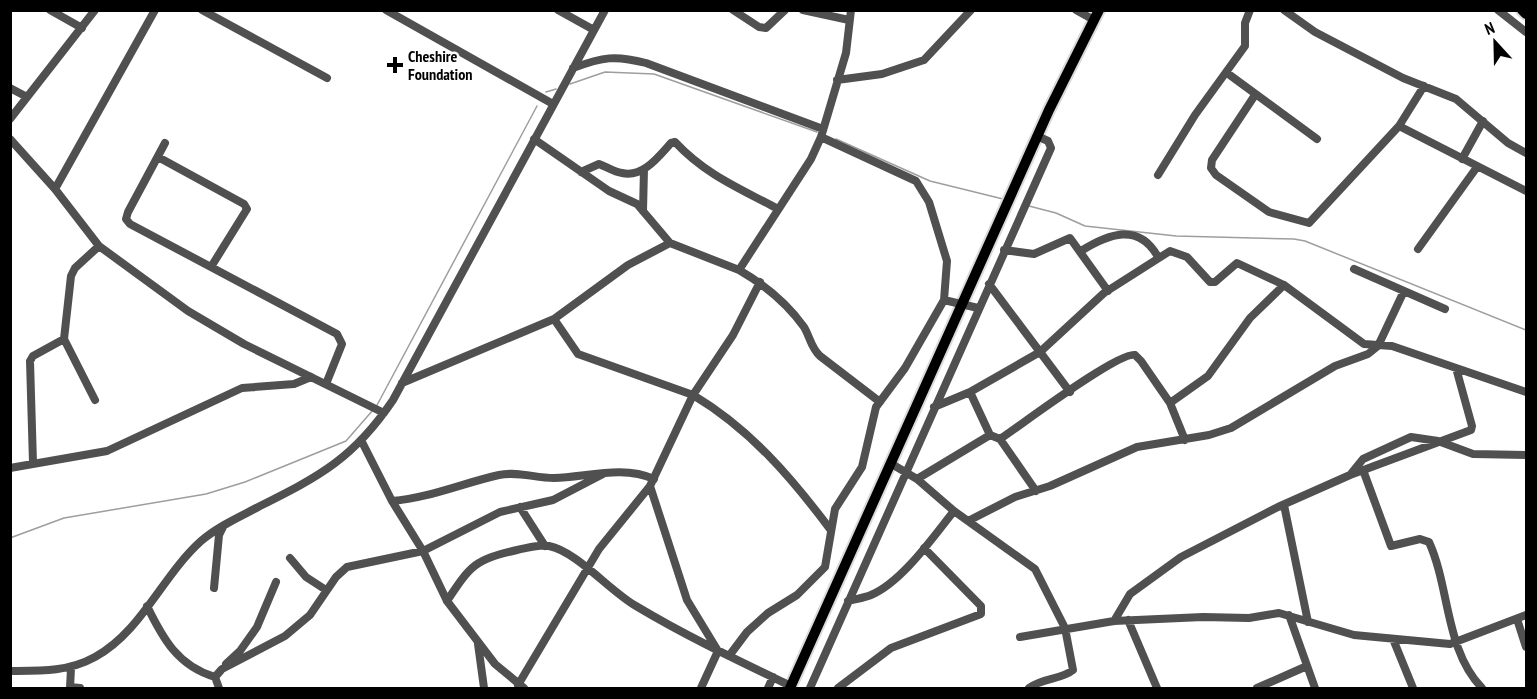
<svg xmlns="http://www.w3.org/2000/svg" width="1537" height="699" viewBox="0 0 1537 699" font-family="'PT Sans Narrow',sans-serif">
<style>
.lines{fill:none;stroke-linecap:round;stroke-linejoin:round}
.stream{stroke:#9e9e9e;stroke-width:1.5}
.major-casing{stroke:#dbdbdb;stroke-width:14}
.minor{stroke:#505050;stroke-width:8}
.major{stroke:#000;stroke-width:10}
.poi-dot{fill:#000;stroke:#fff;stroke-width:2}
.labels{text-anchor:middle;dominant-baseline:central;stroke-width:5;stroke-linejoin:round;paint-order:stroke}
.poi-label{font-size:16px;font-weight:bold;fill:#000;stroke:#fff;text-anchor:start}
</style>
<rect width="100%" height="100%" fill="#fff"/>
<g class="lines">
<path class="stream" d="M570 84 605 72 654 74 817 132
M546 92 556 89
M836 139 930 181 1003 199
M1029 206 1056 213 1085 226 1176 236 1294 239 1305 241 1526 330
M376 407 537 106
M10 538 64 518 206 494 245 482 346 441 373 410"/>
<g class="major-casing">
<path id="major" d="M1522 10 1526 14
M790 688 1049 110 1099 10"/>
</g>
<path class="minor" d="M50 10 82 28
M202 10 327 78
M386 10 553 104
M558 10 594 30
M733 10 759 27 766 28 785 10
M803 10 849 20
M1076 10 1094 20
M1284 10 1315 32 1403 78 1456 99 1508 143 1526 153
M1498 10 1526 32
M573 68C603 57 615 55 646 63L823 129
M1227 73 1317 139
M837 80 882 74 924 60 971 10
M10 88 27 97
M1255 95 1212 160 1211 168 1216 175 1269 212 1309 223 1399 126 1424 86
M10 119 95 10
M1399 126 1526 191
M10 139 55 189 99 246 188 311 244 344 384 413
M534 139 609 191 637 204 670 243
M165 143 128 212 126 219 130 224 337 334 342 344 326 384
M158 157 244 204 247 209 211 267
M1462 159 1483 121
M581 172 599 164C607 167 614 172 622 173 643 178 659 156 671 143L675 142C706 175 739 188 778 209
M1158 175 1195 115 1245 46V23L1250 10
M55 189 155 10
M643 211 644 169
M1418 249 1477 167
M1004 250 1034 254 1070 238 1108 291
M1081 251C1108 234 1139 222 1158 257
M1354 269 1445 309
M739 270C765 285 786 302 804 327 810 337 811 348 820 356L880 402
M989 284 1070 392
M944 300 978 308
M554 319 578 354 693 395C750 429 791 477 830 529
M64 339 95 400
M402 383 554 319 628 265 670 243 739 270 811 159 821 137 846 53 851 10
M970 392 990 435
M1170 403 1208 376 1250 318 1284 285
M934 407 970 392 1040 352 1104 293 1170 251 1187 257 1210 282H1215L1237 263 1284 285 1364 344 1392 346 1526 392
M362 442 392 501 423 551 447 601 495 664 524 688
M33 463 30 361 33 356 64 339 71 276 75 268 99 246
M890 463 917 479 954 511 1035 569 1065 628 1073 670C1061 680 1044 677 1029 688
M10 468 107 451 242 388 294 384 311 377
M1363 470 1391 546 1420 539 1429 542C1450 588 1445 650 1482 688
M1350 475 1363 459 1411 437 1438 441 1473 454 1526 455
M917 479 990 435 1000 439
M650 486 687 600 718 651 701 688
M1036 491 1000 439C1021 425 1119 351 1135 355L1141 361 1170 403 1185 440
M392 501C429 498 463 483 499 475 518 471 535 478 554 478 587 477 623 465 654 479
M1284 505 1308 622
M520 507 545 546
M968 521 1015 497 1050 486 1137 447 1209 435 1231 428 1335 366 1368 354 1378 346 1404 291
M290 558 306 577 326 590
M214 588 219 535 223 527
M447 601C471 565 474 560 517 550 528 548 539 544 549 546 576 551 611 592 636 606 686 636 739 661 791 686
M848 601C855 599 864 598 871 595 902 582 933 537 954 511
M147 606C163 639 178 666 215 677
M1289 615 1315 688
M1517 619 1526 647
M1128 620 1157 688
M1114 621 1130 594 1181 557 1278 507 1350 475 1471 430 1472 426 1456 368
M1020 637 1114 621 1203 617 1249 618 1279 613 1354 635 1450 644 1526 615
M1393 639 1413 688
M478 644 484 688
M729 656 747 632 768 613 797 595 825 567 835 509 862 467 876 407 905 368 944 300 947 261 929 202 916 181 821 137
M226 664 240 651 257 627 276 582
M10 671C40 671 68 672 95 657 142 631 162 576 201 541 218 526 240 517 260 506 320 476 354 458 393 400L605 10
M215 677 222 669 285 636 310 615 336 577 347 567 423 551 500 512 553 500 603 474
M215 677 219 688
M518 685 599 549 650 486 693 395 733 335 760 282
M70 687 80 688
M70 688 71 668
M768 688 773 677
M810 688 1051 148 1048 141 1037 136
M838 688 891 648 981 614V606L924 548
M1257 688 1307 666"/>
<use href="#major" class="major"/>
</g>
<path class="poi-dot" d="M392 56h6v6h6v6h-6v6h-6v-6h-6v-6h6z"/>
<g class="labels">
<g class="poi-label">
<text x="408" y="56">Cheshire<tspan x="408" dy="18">Foundation</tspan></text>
</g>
</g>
<rect width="1537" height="699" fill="none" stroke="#000000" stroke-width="24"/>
<g transform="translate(1495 42) rotate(338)" stroke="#ffffff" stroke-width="4.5" paint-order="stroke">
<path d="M0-4.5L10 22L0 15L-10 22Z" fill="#000000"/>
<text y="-9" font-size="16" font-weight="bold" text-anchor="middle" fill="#000000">N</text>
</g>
</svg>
